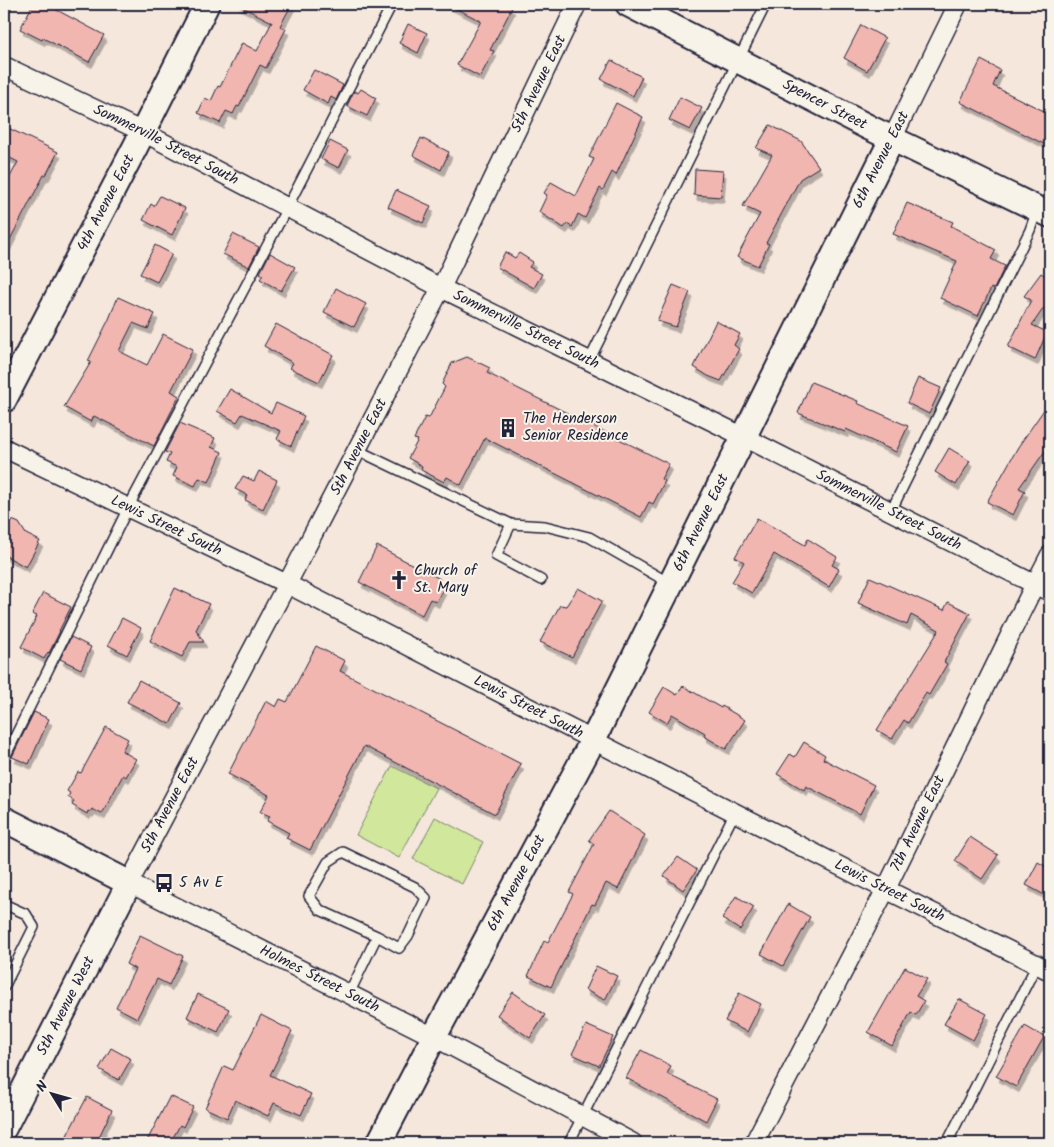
<svg xmlns="http://www.w3.org/2000/svg" width="1054" height="1147" viewBox="0 0 1054 1147" font-family="Kalam,sans-serif">
<style>
.green{fill:#d0e79c;stroke:#79846c}
.building{fill:#f2b6b1;stroke:#22223b;filter:url(#shadow)}
.lines{fill:none;stroke-linecap:round;stroke-linejoin:round}
.lane-casing{stroke:#22223b;stroke-width:12}
.street-casing{stroke:#22223b;stroke-width:21}
.secondary-casing{stroke:#22223b;stroke-width:28}
.lane{stroke:#f7f3e8;stroke-width:9}
.street{stroke:#f7f3e8;stroke-width:18}
.secondary{stroke:#f7f3e8;stroke-width:24}
.labels{text-anchor:middle;dominant-baseline:central;stroke-width:4;stroke-linejoin:round;paint-order:stroke}
.street-label{font-size:15px;fill:#22223b;stroke:#f7f3e8}
.poi-label{font-size:15px;fill:#22223b;stroke:#f7f3e8;text-anchor:start}
</style>
<defs>
<filter id="shadow"><feDropShadow dx="3" dy="5.5" stdDeviation="0" flood-color="#0004"/></filter>
</defs>
<rect width="100%" height="100%" fill="#f6e7dd"/>
<filter id="ink" filterUnits="userSpaceOnUse"><feTurbulence type="fractalNoise" baseFrequency=".02" numOctaves="2"/><feDisplacementMap in="SourceGraphic" scale="10" xChannelSelector="R" yChannelSelector="G"/><feConvolveMatrix kernelMatrix="1 2 1 2 8 2 1 2 1" color-interpolation-filters="sRGB"/></filter>
<g filter="url(#ink)">
<path class="green" d="M392 766 436 788 399 858 356 835Z
M435 817 483 842 462 884 413 859Z"/>
<path class="building" d="M33 4H55L53 8 104 35 89 62 43 38 42 40 20 29Z
M236 4H292L280 26 286 29 266 68 260 65 239 107 237 106 233 114 226 111 220 123 198 113 205 98 211 101 218 86 220 87 242 43 257 51 272 22Z
M447 4H503L512 8 490 50 494 51 480 77 457 65 481 21Z
M408 24 427 33 418 53 399 43Z
M861 25 885 38 867 71 844 58Z
M611 60 642 77 633 96 601 79Z
M981 60 1000 70 993 86 1050 114V147L960 102Z
M314 70 343 85 336 100 331 97 328 104 303 90Z
M361 89 376 98 367 116 347 106 354 91 358 93Z
M680 97 702 108 690 130 669 120Z
M616 103 643 117 616 175 612 172 603 190 600 188 585 218 578 214 572 227 567 224 564 228 539 212 547 195 544 193 551 182 576 196 594 159 589 157Z
M770 125 801 141 819 167 800 179 766 243 769 244 758 266 737 257 760 214 743 206 772 155 756 148Z
M4 126 58 152 46 175H44L4 251V188L18 162 4 155Z
M421 138 449 152 441 170 413 155Z
M330 141 348 150 339 168 321 159Z
M695 169 723 171 721 197 694 195Z
M396 190 431 206 423 223 388 207Z
M160 196 185 208 172 235 143 220 151 204 154 206Z
M907 203 953 222 951 226 996 250 991 259 1005 266 994 289 991 288 978 316 940 298 957 261 893 234Z
M233 234 259 247 249 267 223 254Z
M155 245 172 254 157 282 140 274Z
M505 252 515 258 519 253 533 262 529 267 542 274 534 288 497 267Z
M270 253 295 267 281 291 260 279 263 275 260 273Z
M1041 273 1050 279V299L1032 325 1047 332 1035 360 1008 347 1031 300 1024 296Z
M673 285 690 292 676 327 657 321Z
M336 288 366 304 354 327 324 312Z
M118 297 155 314 148 329 133 323 119 351 147 365 163 334 193 349 171 391 179 396 154 446 94 416 91 422 64 407 91 362 88 361 109 319Z
M716 321 740 334 734 345 739 349 721 381 708 376 694 367Z
M276 324 333 355 319 382 290 368 293 363 264 346Z
M467 357 490 368 487 373 669 464 661 479 665 481 653 504 649 502 641 517 485 438 461 485 447 477 444 482 421 470 422 466 408 458 418 440 414 439 425 417 429 418 445 387 442 384 452 363Z
M918 378 941 388 929 414 907 403Z
M811 382 858 401 857 403 908 426 896 452 846 429 845 432 798 413Z
M230 389 271 413 276 403 304 416 291 446 277 439 281 431 242 414 237 422 217 411Z
M1050 401V444L1019 488 1025 491 1013 515 987 502 1018 447Z
M180 423 215 438 211 447 222 452 209 482 199 478 195 486 173 476 177 467 166 462 170 454 165 452Z
M949 448 970 461 956 485 935 472Z
M259 471 277 480 263 509 245 500 247 495 235 489 243 476 254 481Z
M757 518 805 545 808 539 837 557 832 565 839 569 829 587 774 554 752 593 732 582 744 562 735 557Z
M12 520 19 523 26 534 40 541 26 567 4 555V529Z
M377 546 440 579 437 585 443 589 436 602 430 599 422 615 359 582Z
M870 577 944 610 948 602 970 613 944 662 947 664 929 695 926 693 908 723 904 720 892 739 877 730 939 630 911 615 907 625 858 603Z
M175 588 209 604 196 630 204 642H190L182 657 150 641Z
M578 588 602 601 572 657 540 642 560 605 566 606Z
M43 593 71 607 59 631H60L49 653 48 652 44 659 21 647 37 616 32 614Z
M122 618 141 628 127 655 108 645Z
M71 637 91 647 81 669 60 659Z
M316 646 345 661 340 671 521 764 495 814 364 746 310 850 286 838 289 833 267 821 270 816 260 812 269 795 228 774 266 701 276 707 280 699 287 702Z
M139 680 181 703 170 724 127 702Z
M683 686 721 708 722 706 745 720 726 749 704 736 705 733 672 714 667 723 649 712 664 687 677 695Z
M34 712 49 719 29 764 12 757Z
M106 727 128 739 122 751 136 759 126 777 123 775 102 814 92 809 90 812 88 811 87 814 72 805 74 801 68 797 70 793 67 791 78 772 81 773Z
M804 742 825 755 823 759 874 785 860 814 806 786 804 790 777 774 790 754 795 757Z
M609 811 645 835 618 889 606 883 595 905 592 904 551 987 528 976 544 941 548 942 573 894 569 892 594 844 589 840Z
M970 837 998 855 982 879 955 861Z
M678 857 697 870 683 890 664 876Z
M1038 862 1050 869V898L1026 885Z
M736 896 754 907 740 930 722 919Z
M788 904 810 917 783 966 761 954Z
M140 935 183 956 169 985 157 979 137 1018 116 1007 135 969 126 964Z
M596 966 617 976 605 1000 585 990Z
M905 967 927 979 916 996 924 1001 916 1015 911 1012 892 1046 868 1032Z
M513 992 545 1015 530 1038 497 1015Z
M739 993 761 1004 747 1032 725 1021Z
M198 994 229 1009 218 1032 187 1017Z
M959 999 987 1014 973 1040 944 1024Z
M261 1015 292 1031 270 1075 311 1094 301 1115 274 1103 268 1116 235 1100 227 1118 205 1108 224 1066 233 1070Z
M586 1025 613 1037 599 1066 572 1054Z
M1025 1026 1044 1037 1016 1087 996 1076Z
M111 1048 131 1059 119 1080 99 1069Z
M641 1050 671 1066 667 1074 717 1099 706 1121 626 1078Z
M170 1096 193 1107 183 1127 180 1125 170 1143H146Z
M87 1097 112 1110 96 1143H63Z"/>
<g class="lines">
<g class="lane-casing">
<path id="lane" d="M4 10 7 4
M589 361 766 4
M357 450 511 524
M891 511 1030 230 1037 210
M541 580 496 556 511 524 545 526 589 537 671 584
M4 759 128 508 287 208 392 4
M4 904 26 914 34 927 4 987
M349 994 377 936 399 948 408 936 426 898 415 887 343 852 328 862 309 896 320 910 377 936
M569 1143 735 812
M947 1143 1037 964"/>
</g>
<g class="street-casing">
<g id="street">
<path id="s1" d="M577 4 441 288 287 584 129 883 434 1037 633 1143"/>
<path id="s2" d="M4 66 143 132 441 288 744 437 1050 592"/>
<path d="M892 139 958 4"/>
<path id="s3" d="M4 448 287 584 865 879 1050 971"/>
<path id="s4" d="M754 1143 886 889 1035 584 1050 555"/>
</g>
</g>
<g class="secondary-casing">
<g id="secondary">
<path id="s5" d="M628 4 870 128 1050 215"/>
<path id="s6" d="M4 400 143 132 207 4"/>
<path d="M4 819 129 883 4 1128"/>
<path id="s7" d="M379 1143 434 1037 593 740 892 139"/>
</g>
</g>
<use href="#lane" class="lane"/>
<use href="#street" class="street"/>
<use href="#secondary" class="secondary"/>
</g>
</g>
<defs>
<g id="building-bare" transform="scale(1.5)"><path d="M-4-6H4V6H1V3H-1V6H-4ZM-2.5-4.3h1.7v1.8h-1.7ZM.8-4.3h1.7v1.8H.8ZM-2.5-1h1.7V.8h-1.7ZM.8-1h1.7V.8H.8Z" fill="#22223b" stroke="#f7f3e8" stroke-width="2.5" paint-order="stroke"/></g>
<g id="church-bare" transform="scale(1.5)"><path d="M-1.2-6h2.4v3.5h3.3v2.4h-3.3V6h-2.4V-.1h-3.3v-2.4h3.3Z" fill="#22223b" stroke="#f7f3e8" stroke-width="2.5" paint-order="stroke"/></g>
<g id="bus-bare" transform="scale(1.5)"><path d="M-5-6H5V4H4V6H2V4H-2V6H-4V4H-5ZM-3.5-4V0h7V-4ZM-3.5 1.2v1.5H-2V1.2ZM2 1.2v1.5H3.5V1.2Z" fill="#22223b" stroke="#f7f3e8" stroke-width="2.5" paint-order="stroke"/></g>
</defs>
<g fill-rule="evenodd">
<use href="#building-bare" x="508" y="428"/>
<use href="#church-bare" x="399" y="580"/>
<use href="#bus-bare" x="164" y="883"/>
</g>
<g class="labels">
<g class="street-label">
<text transform="translate(539 84) rotate(-64)">5th Avenue East</text>
<text stroke="none"><textPath href="#s5" startOffset="221">Spencer Street</textPath></text>
<text stroke="none"><textPath href="#s2" startOffset="180">Sommerville Street South</textPath></text>
<text transform="translate(881 160) rotate(-63)">6th Avenue East</text>
<text stroke="none"><textPath href="#s6" startOffset="222">4th Avenue East</textPath></text>
<text stroke="none"><textPath href="#s2" startOffset="585">Sommerville Street South</textPath></text>
<text transform="translate(359 447) rotate(-63)">5th Avenue East</text>
<text stroke="none"><textPath href="#s2" startOffset="990">Sommerville Street South</textPath></text>
<text stroke="none"><textPath href="#s7" startOffset="699">6th Avenue East</textPath></text>
<text stroke="none"><textPath href="#s3" startOffset="180">Lewis Street South</textPath></text>
<text stroke="none"><textPath href="#s3" startOffset="585">Lewis Street South</textPath></text>
<text transform="translate(170 805) rotate(-62)">5th Avenue East</text>
<text stroke="none"><textPath href="#s4" startOffset="359">7th Avenue East</textPath></text>
<text stroke="none"><textPath href="#s7" startOffset="294">6th Avenue East</textPath></text>
<text stroke="none"><textPath href="#s3" startOffset="990">Lewis Street South</textPath></text>
<text stroke="none"><textPath href="#s1" startOffset="1200">Holmes Street South</textPath></text>
<text transform="translate(66 1006) rotate(-63)">5th Avenue West</text>
</g>
<g class="poi-label">
<text x="523" y="419">The Henderson<tspan x="523" dy="17">Senior Residence</tspan></text>
<text x="414" y="571">Church of<tspan x="414" dy="17">St. Mary</tspan></text>
<text x="179" y="883">5 Av E</text>
</g>
</g>
<rect width="1054" height="1147" fill="none" stroke="#f7f3e8" stroke-width="20"/>
<rect x="10" y="10" width="1034" height="1127" fill="none" stroke="#22223b" stroke-width="2" filter="url(#ink)"/>
<g transform="translate(52 1094) rotate(307)" stroke="#f7f3e8" stroke-width="4" paint-order="stroke">
<path d="M0-4L9 19L0 12L-9 19Z" fill="#22223b"/>
<text y="-8" font-size="14" font-weight="bold" text-anchor="middle" fill="#22223b">N</text>
</g>
</svg>
